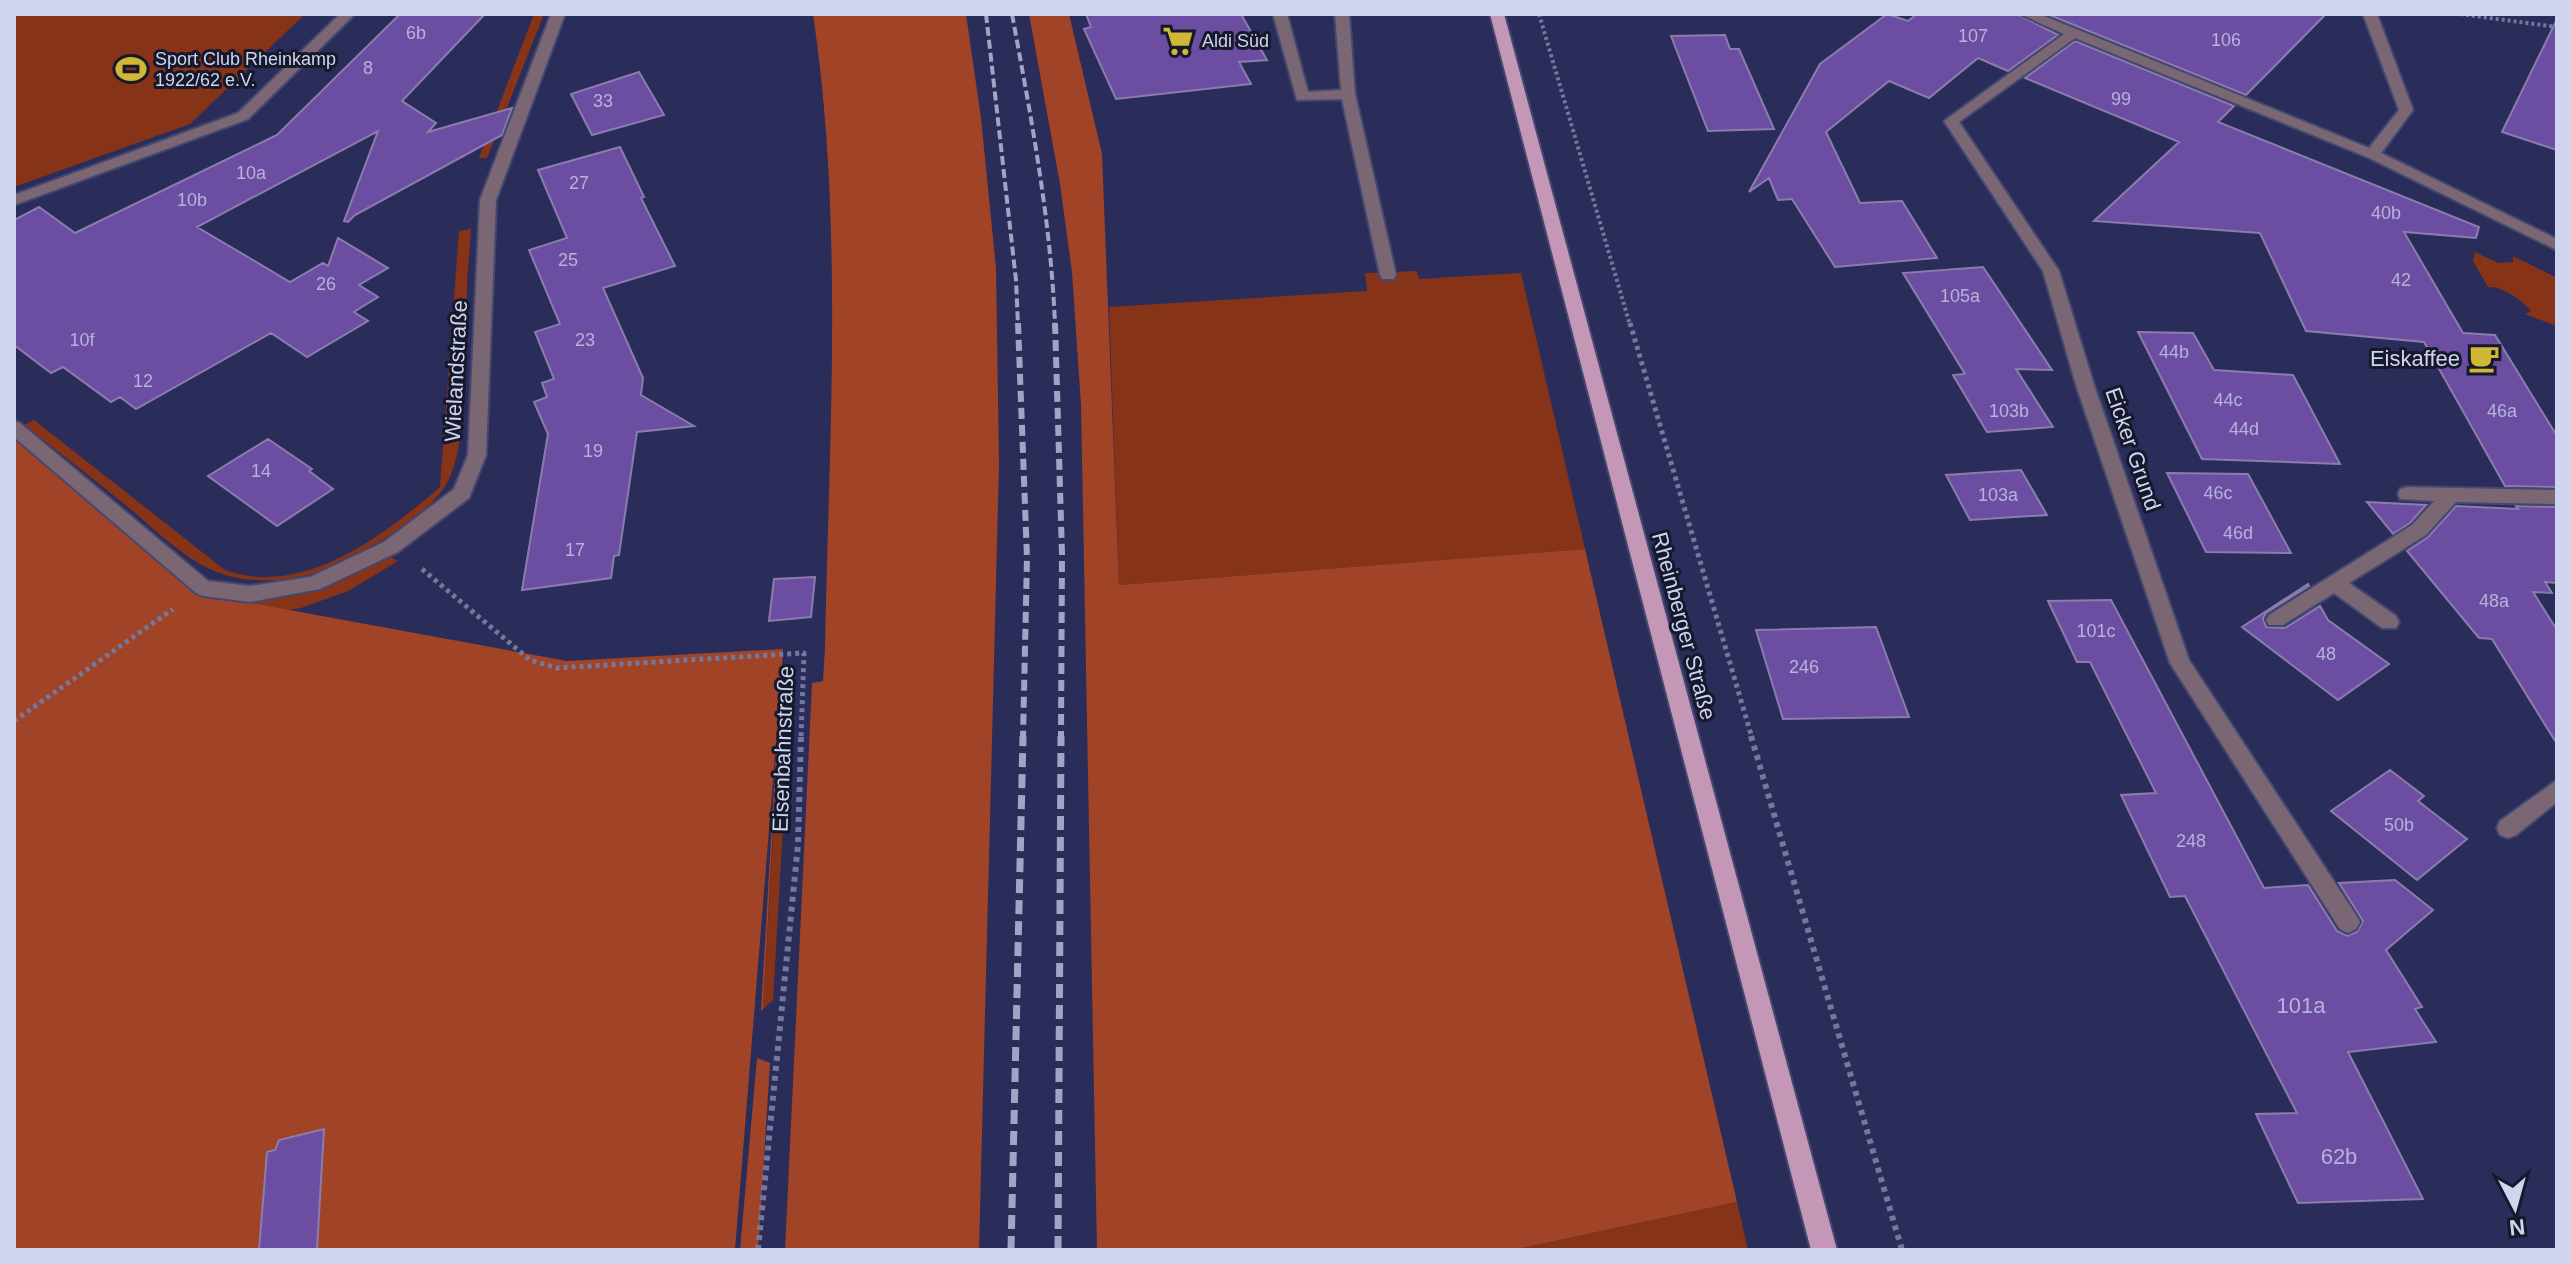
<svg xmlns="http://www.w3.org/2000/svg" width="2571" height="1264" viewBox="0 0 2571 1264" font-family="Helvetica,sans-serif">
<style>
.green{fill:#873317}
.forest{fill:#a04326}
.building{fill:#6b4ea1;stroke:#8b7cae;stroke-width:2}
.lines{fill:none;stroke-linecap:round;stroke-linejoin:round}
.minor-casing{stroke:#444871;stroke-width:4}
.major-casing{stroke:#444871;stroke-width:4}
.path-far2{stroke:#74789d;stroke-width:4;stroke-dasharray:3 3;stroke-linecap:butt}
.path-far1{stroke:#74789d;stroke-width:5;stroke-dasharray:4 4;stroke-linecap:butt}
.path{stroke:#74789d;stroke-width:6;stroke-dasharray:5 5;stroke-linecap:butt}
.minor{fill:#7b6674;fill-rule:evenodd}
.major{fill:#c397b5;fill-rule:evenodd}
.rail-far2{stroke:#a0a5c5;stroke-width:4;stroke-dasharray:9 4;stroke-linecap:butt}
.rail-far1{stroke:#a0a5c5;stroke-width:6;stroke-dasharray:11 6;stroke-linecap:butt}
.rail{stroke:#a0a5c5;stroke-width:7;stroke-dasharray:14 7;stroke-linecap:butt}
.labels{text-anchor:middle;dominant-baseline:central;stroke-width:6;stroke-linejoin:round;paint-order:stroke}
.number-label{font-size:18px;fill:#b6b2dc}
.far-poi-label{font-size:18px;fill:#cfd4ef;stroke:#16182c;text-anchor:start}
.poi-label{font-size:22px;fill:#cfd4ef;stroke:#16182c;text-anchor:end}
.street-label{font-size:22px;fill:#cfd4ef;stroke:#16182c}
.near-number-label{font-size:22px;fill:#b6b2dc}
</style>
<rect width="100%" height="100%" fill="#2a2d59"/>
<path class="green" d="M14 14H305L190 124 14 187Z
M534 14H544L487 158H479Z
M471 229C470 250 467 270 467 290 465 339 471 448 444 488 422 519 380 542 347 560 309 580 258 588 217 572 184 559 157 531 129 508 95 480 59 452 24 425L34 420 225 570C303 598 383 536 440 487L459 231Z
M2475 252 2498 263 2513 262V256L2557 278V326L2525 314 2531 311C2522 300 2502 286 2488 287L2473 261Z
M1417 271 1419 279 1521 273 1585 549 1119 585 1109 307 1367 291 1365 273Z
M14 457 197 587H322L351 575 387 555 398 561 348 591 301 608 267 613 218 611Z
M782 684H788L791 689 773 1000 763 1009Z
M1737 1202 1748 1250H1512Z"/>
<path class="forest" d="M813 14H966L981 118 996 268 999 465 979 1250H785L812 683 823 681 825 647C829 437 844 222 813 14Z
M1029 14H1069L1102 154 1119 585 1585 549 1737 1202 1512 1250H1097L1081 405 1072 272 1060 184Z
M14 429 230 599 567 661 783 649 763 1009 761 1011 778 718 735 1250H14Z
M757 1058 770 1063 759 1238 758 1250H740Z"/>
<path class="building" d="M400 14H485L402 101 436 123 428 132 512 108 502 135 355 215 348 222 344 221 378 131 197 227 290 282 323 263 328 266 338 238 388 268 359 285 378 297 354 312 368 321 307 357 271 333 136 409 120 397 111 402 63 367 51 373 14 345V220L39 207 75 233 277 135Z
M1086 14H1241L1267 60 1239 62 1251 84 1116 99 1084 29 1091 27Z
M1887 14 1908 21 1917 14H2017L2058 35 2008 71 1978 58 1929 98 1889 81 1826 132 1860 203 1902 201 1937 258 1835 267 1792 199 1778 200 1769 178 1749 192 1820 64Z
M2047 14H2326L2246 95Z
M2557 19V150L2502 132Z
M1725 35 1730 49H1739L1774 129 1708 131 1671 36Z
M2075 41 2234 106 2218 122 2479 227 2476 238 2404 232 2463 333 2495 335 2557 436V487L2505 486 2424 342 2306 331 2260 233 2094 221 2179 142 2025 78Z
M639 72 664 115 592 135 571 94Z
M620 147 644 197 641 198 675 266 603 288 643 378 641 395 694 426 637 432 619 555 614 556 611 578 522 590 548 434 534 402 547 397 542 383 554 379 535 332 560 324 529 250 567 238 538 170Z
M1983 267 2052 370 2016 369 2053 427 1987 432 1953 375 1965 374 1903 273Z
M2138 332 2193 333 2214 370 2293 375 2340 464 2202 459Z
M268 439 312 469 309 471 333 489 277 526 208 476Z
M2021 470 2047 515 1970 520 1946 475Z
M2167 473 2248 474 2291 553 2206 552Z
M2367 502 2426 505 2410 523 2393 534Z
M2456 506 2518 509 2516 506 2557 507V583L2545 582 2552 593 2533 592 2557 630V744L2492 639 2479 638 2407 551 2428 537Z
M815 577 811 617 769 621 774 579Z
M2308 584 2309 586 2266 613 2263 618 2266 627 2285 628 2320 606 2328 620 2389 664 2338 700 2242 627Z
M2111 600 2264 888 2308 885 2337 931 2347 936 2357 932 2363 921 2339 883 2395 880 2433 910 2386 950 2422 1007 2415 1009 2436 1042 2348 1052 2423 1199 2298 1203 2256 1114 2297 1113 2185 896 2170 897 2121 795 2156 793 2090 662H2077L2048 601Z
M1876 627 1909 717 1783 719 1756 630Z
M2390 770 2424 796 2418 801 2467 839 2417 880 2331 811Z
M324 1129 317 1250H259L267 1152 275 1150 279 1140Z"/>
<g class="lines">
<g class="minor-casing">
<path id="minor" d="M340 14H355L248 119 14 205V195L238 113Z
M551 14H565L496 200 486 455 469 498 398 552 320 589 250 602 203 596 196 593 14 437V421L20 423 208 581 250 586 310 577 384 542 454 489 468 455 480 200Z
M1273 14H1287L1308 92 1341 90 1335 14H1349L1355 94 1396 275 1394 279H1382L1380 275 1342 99 1297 100Z
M2020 14H2039L2369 148 2399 110 2363 14H2377L2413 110 2381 153 2557 239V250L2367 157 2075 38 1959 122 2059 271 2094 385 2189 660 2356 915 2360 922 2356 929 2348 933 2340 929 2170 663 2076 385 2043 271 1944 121 2064 34Z
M2407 487 2557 490V504L2456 502 2426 535 2349 583 2396 616 2399 622 2396 628H2382L2334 593 2283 625H2269L2266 620 2269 615 2412 525 2434 501 2400 499 2398 494 2400 489Z
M2557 780V802L2516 835 2508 838 2500 835 2497 828 2500 821Z"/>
</g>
<g class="major-casing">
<path id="major" d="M1490 14H1504L1837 1250H1811Z"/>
</g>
<path class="path-far2" d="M1539 14 1630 325
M2460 14 2557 27"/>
<path class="path-far1" d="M1630 323 1752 738
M422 569 530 660 557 668 804 653 801 738
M14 721 173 609"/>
<path class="path" d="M1751 736 1902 1250
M758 1250 798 844 801 736"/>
<use href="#minor" class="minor"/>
<use href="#major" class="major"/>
<path class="rail-far2" d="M986 14 1016 280 1018 325
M1012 14C1031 117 1051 221 1055 325"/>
<path class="rail-far1" d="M1018 323 1027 558 1023 738
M1055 323 1062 554 1061 738"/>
<path class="rail" d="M1011 1250 1023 736
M1058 1250 1061 736"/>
</g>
<defs>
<g id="supermarket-bare" transform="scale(2.4)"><path d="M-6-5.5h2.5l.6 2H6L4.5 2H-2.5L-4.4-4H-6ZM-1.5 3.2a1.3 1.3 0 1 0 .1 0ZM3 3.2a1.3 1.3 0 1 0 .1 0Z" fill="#d0b736" stroke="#16182c" stroke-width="2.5" paint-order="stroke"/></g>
<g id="stadium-bare" transform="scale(2.4)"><path d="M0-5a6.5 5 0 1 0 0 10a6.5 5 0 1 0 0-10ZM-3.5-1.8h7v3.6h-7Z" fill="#d0b736" stroke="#16182c" stroke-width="2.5" paint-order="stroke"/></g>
<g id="cafe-bare" transform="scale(2.4)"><path d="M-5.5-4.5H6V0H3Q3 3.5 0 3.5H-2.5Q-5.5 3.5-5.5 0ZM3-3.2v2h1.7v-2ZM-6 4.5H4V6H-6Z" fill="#d0b736" stroke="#16182c" stroke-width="2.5" paint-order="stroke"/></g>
</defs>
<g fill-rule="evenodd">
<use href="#supermarket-bare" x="1178" y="41"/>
<use href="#stadium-bare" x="131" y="69"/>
<use href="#cafe-bare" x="2484" y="358"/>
</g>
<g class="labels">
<g class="number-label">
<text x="416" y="33">6b</text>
<text x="1973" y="36">107</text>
<text x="2226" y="40">106</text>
<text x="368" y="68">8</text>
<text x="2121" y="99">99</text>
<text x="603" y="101">33</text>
<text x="251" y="173">10a</text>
<text x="579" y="183">27</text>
<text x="192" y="200">10b</text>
<text x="2386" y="213">40b</text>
<text x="568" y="260">25</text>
<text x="2401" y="280">42</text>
<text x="326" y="284">26</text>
<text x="1960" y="296">105a</text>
<text x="82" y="340">10f</text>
<text x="585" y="340">23</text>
<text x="2174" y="352">44b</text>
<text x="143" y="381">12</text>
<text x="2228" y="400">44c</text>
<text x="2009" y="411">103b</text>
<text x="2502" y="411">46a</text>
<text x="2244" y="429">44d</text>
<text x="593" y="451">19</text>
<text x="261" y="471">14</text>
<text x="2218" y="493">46c</text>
<text x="1998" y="495">103a</text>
<text x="2238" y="533">46d</text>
<text x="575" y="550">17</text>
<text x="2494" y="601">48a</text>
<text x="2096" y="631">101c</text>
<text x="2326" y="654">48</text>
<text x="1804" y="667">246</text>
<text x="2399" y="825">50b</text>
<text x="2191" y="841">248</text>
</g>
<g class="far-poi-label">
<text x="1202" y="41">Aldi Süd</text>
<text x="155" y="59">Sport Club Rheinkamp<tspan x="155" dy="21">1922/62 e.V.</tspan></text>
</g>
<g class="poi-label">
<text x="2460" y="358">Eiskaffee</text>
</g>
<g class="street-label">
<text transform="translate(456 371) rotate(-87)">Wielandstraße</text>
<text transform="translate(2133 449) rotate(71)">Eicker Grund</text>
<text transform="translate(1684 626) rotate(75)">Rheinberger Straße</text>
<text transform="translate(783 749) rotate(-88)">Eisenbahnstraße</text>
</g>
<g class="near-number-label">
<text x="2301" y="1005">101a</text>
<text x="2339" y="1156">62b</text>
</g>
</g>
<rect width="2571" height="1264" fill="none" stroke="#cfd4ef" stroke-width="32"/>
<g transform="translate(2515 1208) rotate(174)" stroke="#16182c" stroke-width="6" paint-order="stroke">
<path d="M0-6L14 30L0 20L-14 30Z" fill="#cfd4ef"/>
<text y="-12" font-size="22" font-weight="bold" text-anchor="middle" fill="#cfd4ef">N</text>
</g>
</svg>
